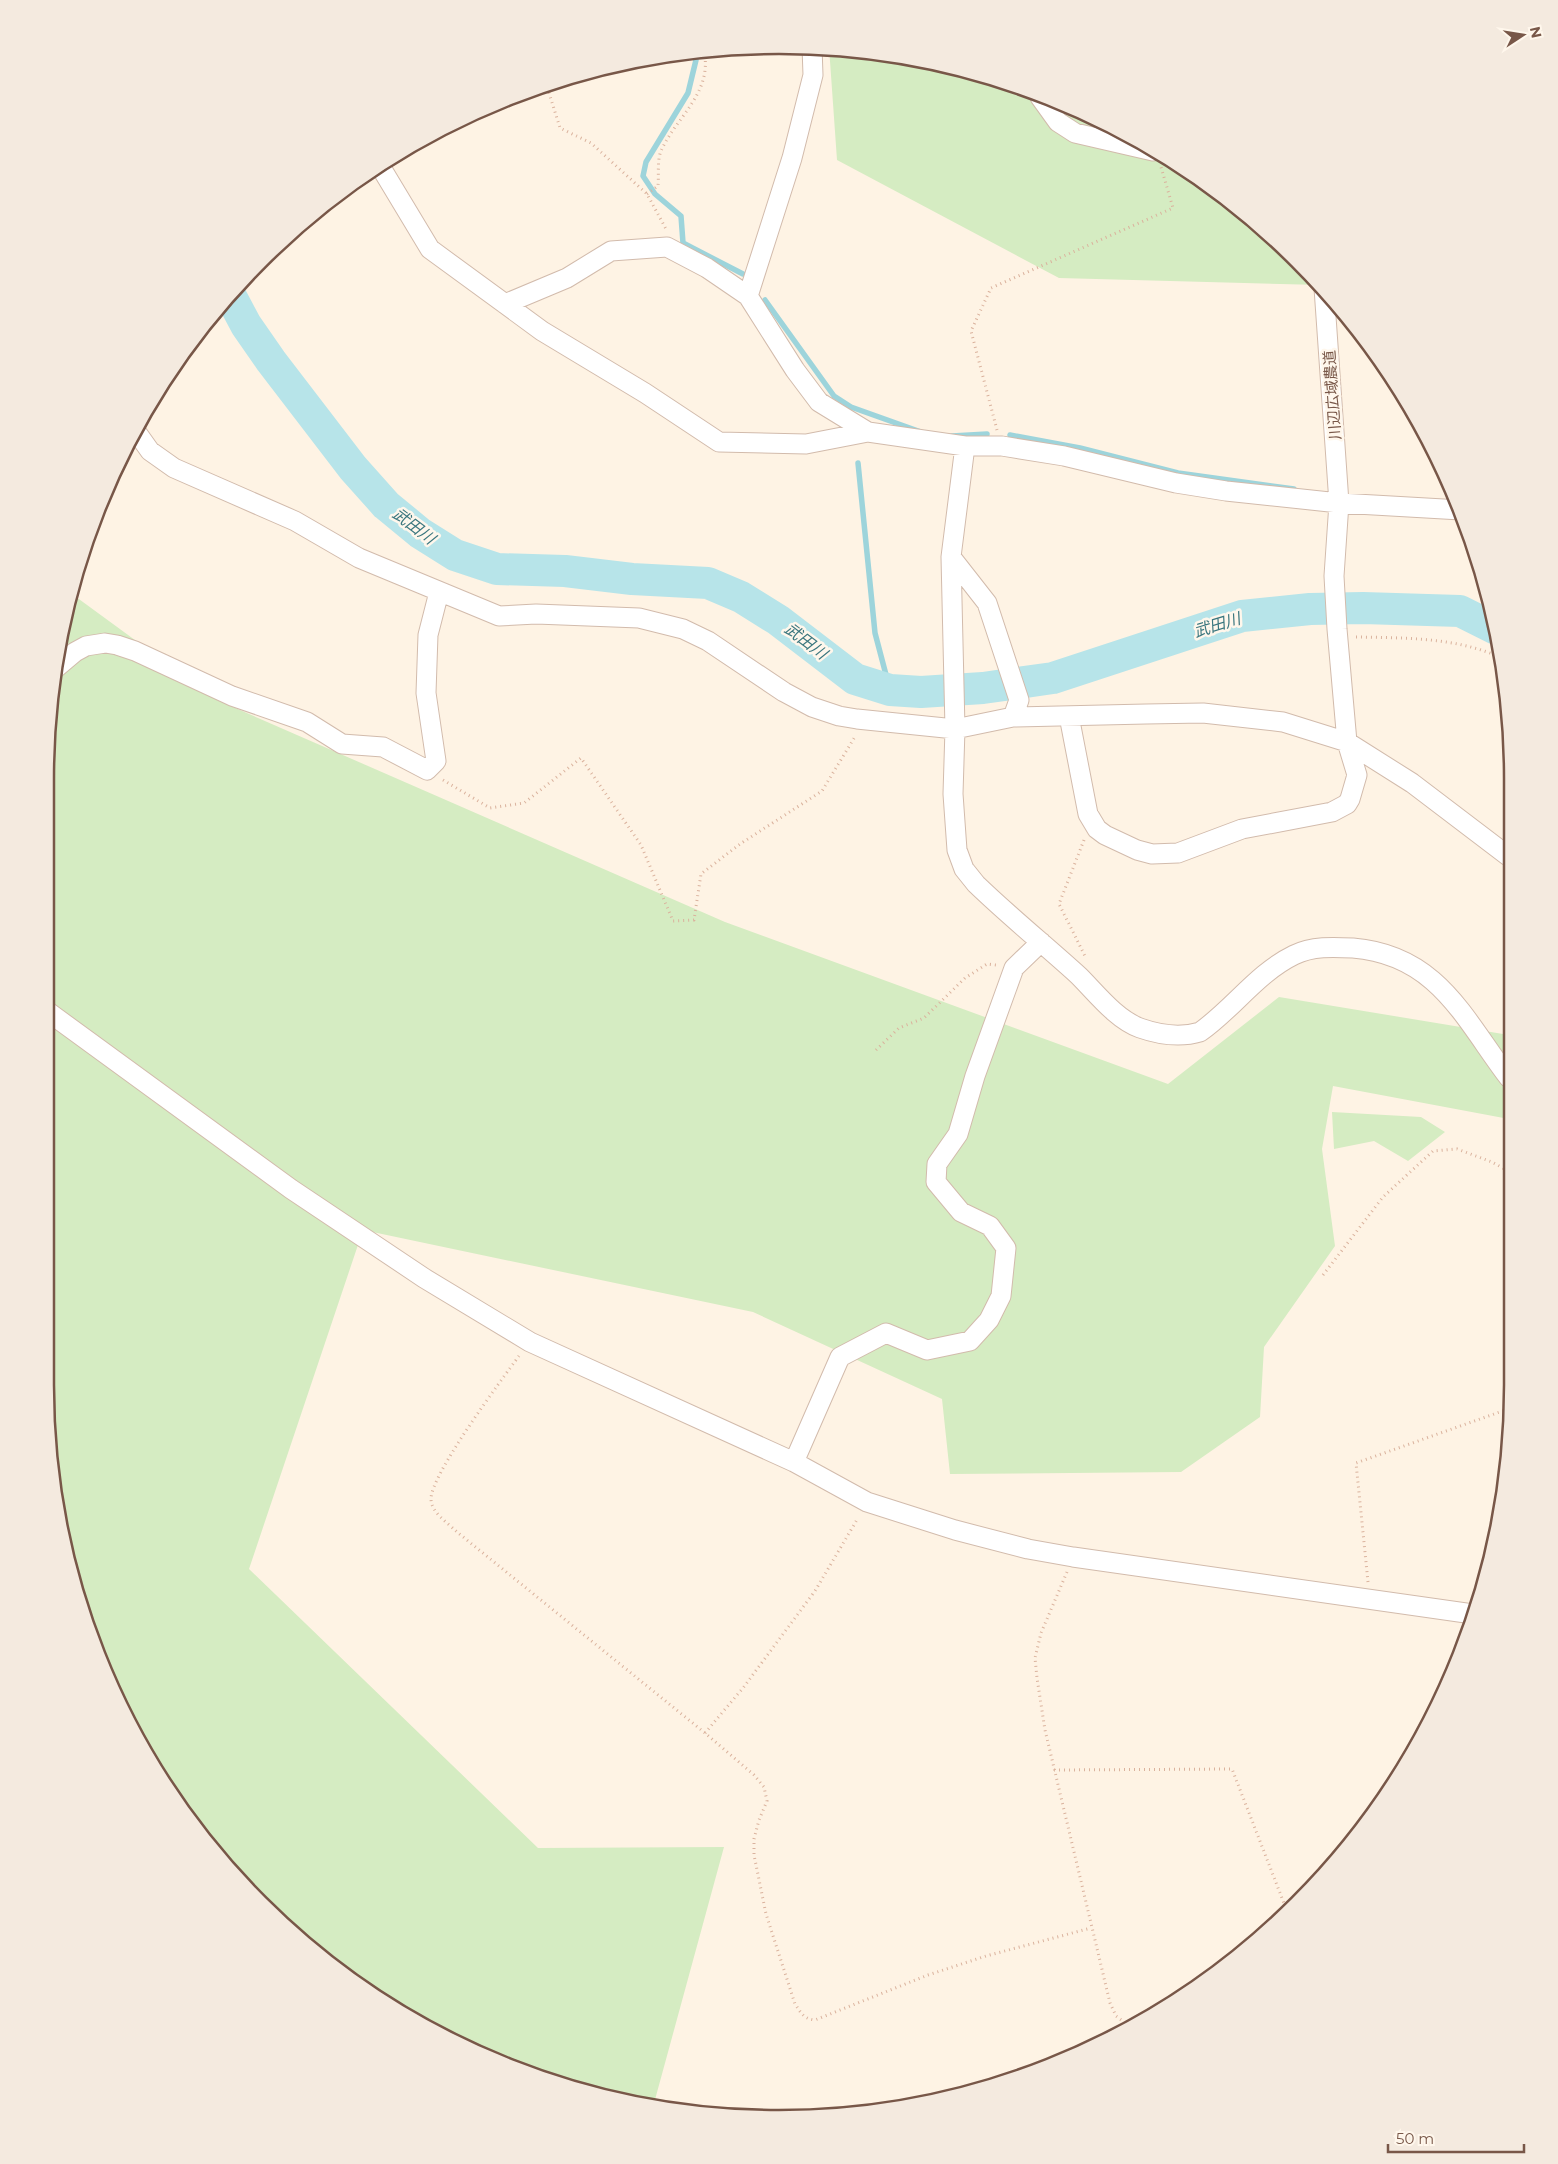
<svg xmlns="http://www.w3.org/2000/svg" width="1558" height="2164" viewBox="0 0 1558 2164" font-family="Montserrat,'Noto Sans JP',sans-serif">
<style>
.green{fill:#d5ecc2}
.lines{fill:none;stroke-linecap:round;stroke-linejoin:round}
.stream{stroke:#9dd4db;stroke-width:5.5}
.river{stroke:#b7e4e9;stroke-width:32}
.minor-casing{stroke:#d2bbac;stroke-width:21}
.path{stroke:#dab29d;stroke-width:3;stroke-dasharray:1 4;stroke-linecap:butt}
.minor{stroke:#fff;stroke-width:19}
.labels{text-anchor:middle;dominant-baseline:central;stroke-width:5;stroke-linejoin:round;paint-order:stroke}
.street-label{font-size:15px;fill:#785748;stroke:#fff7ec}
.water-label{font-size:16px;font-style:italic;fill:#3a767e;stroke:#fff7ec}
.rim{fill:none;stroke:#785748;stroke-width:2.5}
</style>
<rect width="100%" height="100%" fill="#fef3e4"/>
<path class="green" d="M829 47 969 70 1104 121 1226 197 1321 285 1059 278 837 160Z
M72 594 217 700 725 922 1168 1084 1279 997 1509 1035V1119L1333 1086 1322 1149 1335 1246 1264 1347 1260 1417 1181 1472 950 1474 942 1399 753 1312 363 1230 249 1569 538 1848 724 1847 653 2107 589 2094 455 2043 371 1995 295 1937 227 1869 169 1793 101 1666 70 1575 51 1481 45 779 59 636Z
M1332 1112 1421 1117 1445 1132 1408 1161 1374 1141 1334 1149Z"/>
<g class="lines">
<path class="stream" d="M690 51 696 60 688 93 646 162 643 176 655 194 681 216 683 243 743 274
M765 300 834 396 851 407 921 432
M1010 435 1080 448 1178 473 1294 489
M952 436 987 434
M858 463 875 633 890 690"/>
<path class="river" d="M229 293 246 325 271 361 353 468 386 505 420 533 455 555 497 569 565 571 632 579 708 583 741 597 778 620 855 679 890 690 921 692 983 688 1053 678 1242 616 1310 609 1363 608 1460 611 1496 629"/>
<g class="minor-casing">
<path id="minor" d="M1040 97 1058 122 1075 133 1153 151
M380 166 430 249 542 331 645 393 719 442 806 444 868 432 965 446H1002L1064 456 1176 483 1226 491 1339 503 1461 510
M748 296 792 158 813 75 812 47
M505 304 567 278 611 251 667 247 707 268 748 296 795 370 819 402 868 432
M135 430 150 451 174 468 295 521 359 558 499 616 536 614 639 618 683 629 708 641 784 692 812 707 839 716 857 719 955 729 1013 717 1146 714 1203 713 1283 722 1347 742 1412 783 1508 856
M965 446 951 557 955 729 953 794 957 850 964 869 976 884C1009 916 1045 945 1079 976 1097 994 1116 1019 1140 1028 1160 1035 1180 1038 1200 1032 1233 1009 1257 973 1294 955 1312 946 1333 947 1353 948 1438 955 1464 1019 1509 1078
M951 557 987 603 1019 700 1013 717
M56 668 75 652 86 646 105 643 117 645 135 651 232 696 307 722 342 744 383 747 427 770 436 761 426 693 428 635 439 592
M1069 716 1088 814 1097 829 1105 835 1137 850 1152 854 1178 853 1242 829 1332 812 1347 804 1350 799 1357 775 1347 742 1337 629 1334 576 1339 503 1324 288
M47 1011 291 1189 424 1278 530 1342 794 1462 867 1502 955 1530 1028 1549 1073 1557 1473 1614
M794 1462 840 1357 886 1333 927 1350 970 1341 989 1320 1001 1296 1006 1248 990 1226 961 1212 936 1182 937 1164 958 1134 975 1076 1014 968 1041 942"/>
</g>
<path class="path" d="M546 83 560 128 591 143 647 194 666 229
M647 194 658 186C659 176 657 160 661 151 676 117 713 93 704 51
M997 430 971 331 991 288 1173 208 1161 167
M1356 637C1405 638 1456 637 1502 658
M443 780 490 808 524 803 581 758 641 845 673 921 694 920 701 874 740 844 822 791 856 735
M1084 840 1059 904 1085 956
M876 1050 899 1028 924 1018 965 978 987 964 996 965
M1323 1275 1383 1197 1433 1151 1457 1149 1492 1162 1510 1172
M519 1356C502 1379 429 1477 431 1500 432 1513 448 1523 457 1532L705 1733 754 1775 764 1787 767 1801 759 1820 754 1839V1855L766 1914 795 2004C801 2013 804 2019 815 2020L928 1975 986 1956 1091 1928
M1067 1572 1041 1633 1035 1658 1037 1678 1045 1730 1110 2003 1116 2016 1132 2028
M1368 1582 1356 1463 1511 1408
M705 1733 743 1688 815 1591 858 1518
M1054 1770 1232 1769 1287 1911"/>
<use href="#minor" class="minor"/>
</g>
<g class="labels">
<g class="street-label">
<text transform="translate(1332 395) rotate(-94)">川辺広域農道</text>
</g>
<g class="water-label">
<text transform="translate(414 526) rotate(37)">武田川</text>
<text transform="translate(1217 625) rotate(-17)">武田川</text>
<text transform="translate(806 641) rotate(37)">武田川</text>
</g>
</g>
<path d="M0 0H1558V2164H0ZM779 54H779A725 725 0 0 1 1504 779V1385A725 725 0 0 1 779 2110H779A725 725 0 0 1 54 1385V779A725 725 0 0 1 779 54Z" fill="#f4eadf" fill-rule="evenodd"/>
<path class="rim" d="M779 54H779A725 725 0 0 1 1504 779V1385A725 725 0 0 1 779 2110H779A725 725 0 0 1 54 1385V779A725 725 0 0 1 779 54Z"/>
<g transform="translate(1523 35) rotate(78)" stroke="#fff7ec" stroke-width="4" paint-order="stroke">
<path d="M0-4L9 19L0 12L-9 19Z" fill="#785748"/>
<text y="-8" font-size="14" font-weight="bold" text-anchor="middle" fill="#785748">N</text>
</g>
<path d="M1388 2144v8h136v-8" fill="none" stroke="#785748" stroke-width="2.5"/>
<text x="1396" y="2144" font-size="15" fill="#785748" stroke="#fff7ec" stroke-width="4" paint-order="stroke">50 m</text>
</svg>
